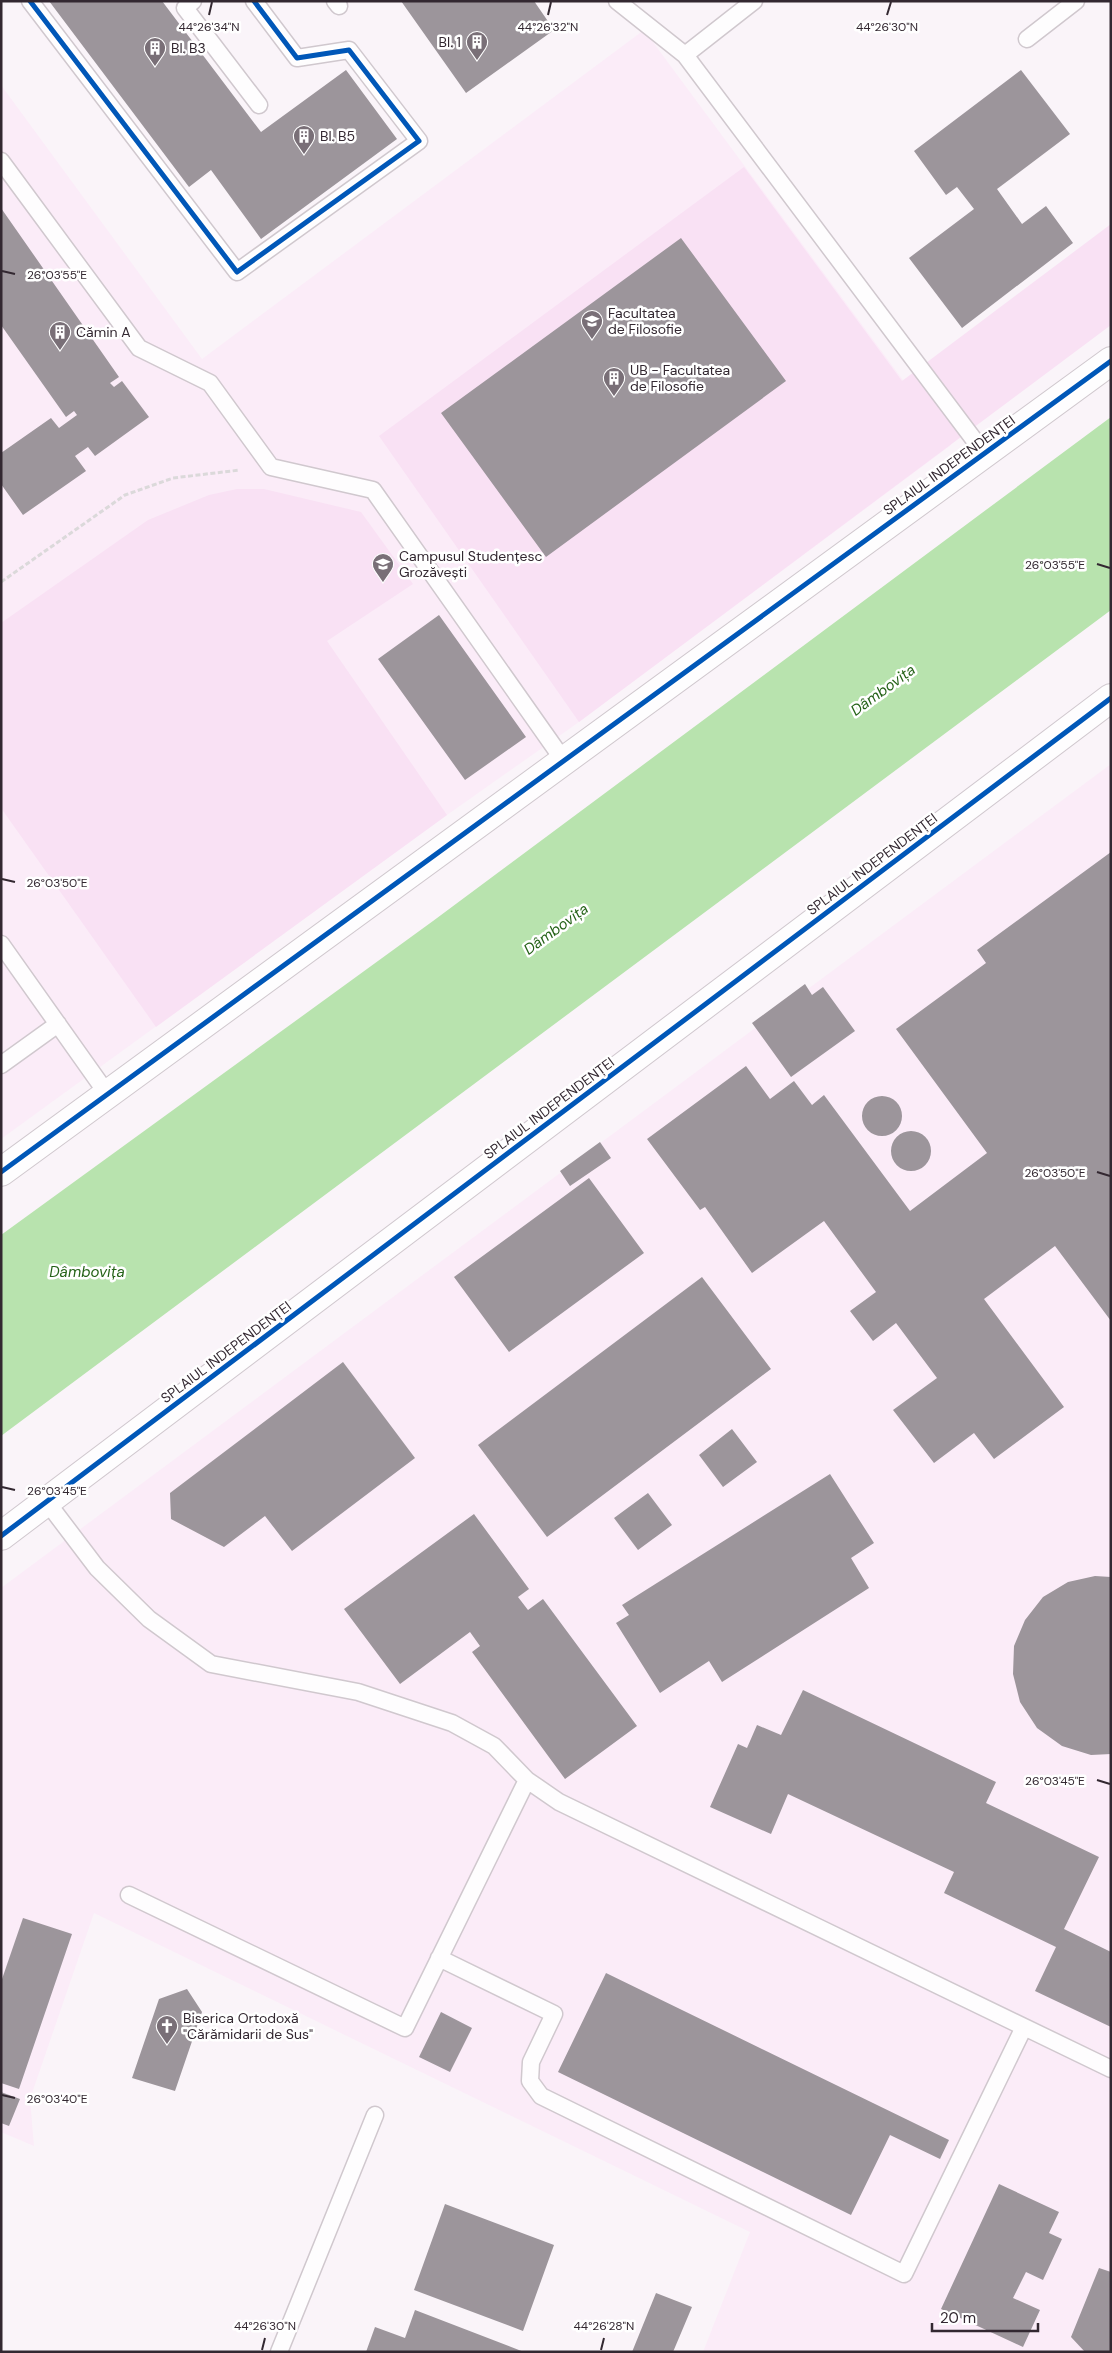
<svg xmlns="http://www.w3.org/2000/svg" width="1112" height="2353" viewBox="0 0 1112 2353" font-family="'DM Sans',sans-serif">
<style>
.built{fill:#fbecf8}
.green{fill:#f9e1f4}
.water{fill:#b8e3ae}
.building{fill:#9c959b}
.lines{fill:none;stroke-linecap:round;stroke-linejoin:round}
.lane-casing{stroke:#d0c8ce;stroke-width:19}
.secondary-casing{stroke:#d0c8ce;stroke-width:30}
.path{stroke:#dbd9da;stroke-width:3;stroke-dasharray:5 2.5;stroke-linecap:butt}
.lane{stroke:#fefdfe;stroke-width:16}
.secondary{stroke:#fefdfe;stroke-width:28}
.cycleway-casing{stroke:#fff;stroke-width:8}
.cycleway{stroke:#0057b8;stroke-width:5}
.ticks{fill:none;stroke:#332831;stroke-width:2}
.labels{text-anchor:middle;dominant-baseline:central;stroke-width:5;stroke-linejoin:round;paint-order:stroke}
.poi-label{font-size:14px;fill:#332831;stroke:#fff;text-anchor:start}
.street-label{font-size:14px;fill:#332831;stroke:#fff}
.water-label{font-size:15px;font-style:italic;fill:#246217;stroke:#fff}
.ticks-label{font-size:12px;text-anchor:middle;fill:#332831;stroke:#fff;stroke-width:5;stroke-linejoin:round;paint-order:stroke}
</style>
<rect width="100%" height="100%" fill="#faf4f9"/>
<path class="built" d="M644 30 951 445 579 722 447 815 1 1139V85L202 359Z
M1111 764V2352H703L750 2232 94 1913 30 2099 34 2146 1 2132V1588Z"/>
<path class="green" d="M744 167 902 381 1111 224V325L579 722 379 436Z
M237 489H264L361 512 413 584 327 641 447 815 156 1027 1 808V623L148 520 209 495Z"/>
<path class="water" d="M1111 417V610L1 1436V1235L433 921Z"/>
<path class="building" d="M49 1H162L261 132 346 70 397 139 261 239 211 170 189 187Z
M401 1H534L554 30 466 93Z
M1021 70 1070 134 997 189 1022 224 1046 206 1073 243 962 328 909 258 974 209 957 187 946 195 914 151Z
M1 208 119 377 110 383 114 387 122 381 149 417 95 456 88 447 75 456 86 471 23 515 1 484V453L51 418 59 428 77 415 74 411 66 417 1 325Z
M681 238 786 381 546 557 441 413Z
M439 615 526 737 465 780 378 659Z
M1111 852V1321L1055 1246 984 1299 1064 1407 994 1459 974 1433 934 1463 893 1410 937 1378 896 1323 873 1341 850 1311 876 1292 824 1221 752 1273 705 1207 700 1210 647 1139 746 1066 770 1099 794 1081 812 1105 824 1095 910 1211 987 1153 896 1029 986 963 977 950Z
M805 984 812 995 823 987 855 1031 791 1077 752 1023Z
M862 1116a20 20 0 1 1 40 0a20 20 0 1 1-40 0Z
M891 1151a20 20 0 1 1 40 0a20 20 0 1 1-40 0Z
M600 1142 611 1158 570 1186 560 1171Z
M589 1178 644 1253 509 1352 454 1277Z
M702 1277 771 1369 547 1537 478 1445Z
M343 1362 415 1458 292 1551 265 1516 224 1547 171 1519 170 1493Z
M732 1429 757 1462 723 1487 699 1455Z
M830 1474 874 1543 851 1558 869 1588 722 1682 709 1661 660 1693 616 1623 629 1615 622 1605Z
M648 1493 672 1525 638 1550 614 1518Z
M474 1514 529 1589 518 1597 528 1610 543 1599 637 1726 565 1779 472 1652 480 1646 470 1632 400 1684 344 1609Z
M1095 1576 1111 1577V1754L1091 1755 1062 1746 1037 1728 1020 1702 1013 1674 1014 1646 1025 1620 1043 1597 1068 1582Z
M803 1690 996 1782 986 1803 1099 1857 1064 1929 1111 1952V2027L1035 1991 1056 1947 944 1893 954 1872 788 1794 771 1834 710 1807 738 1744 747 1748 757 1725 781 1735Z
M23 1918 72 1934 19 2089 1 2083V1982Z
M606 1973 949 2140 940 2159 890 2135 851 2215 558 2072Z
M187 1989 202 2012 175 2091 132 2078 159 1999Z
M441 2012 472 2028 450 2072 419 2057Z
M1 2092 20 2099 9 2126 1 2123Z
M999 2184 1059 2212 1049 2233 1062 2239 1043 2280 1026 2272 1013 2298 1040 2310 1023 2347 941 2309Z
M445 2204 554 2245 523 2331 414 2290Z
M1099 2268 1111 2272V2352H1085L1071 2337Z
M656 2293 692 2307 673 2352H632Z
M415 2310 524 2352H366L375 2327 405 2338Z"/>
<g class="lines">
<g class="lane-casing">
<path id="lane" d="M30 1 237 272 419 141 349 50 297 58 254 1
M193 1 185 8 259 105
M335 1 339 6
M617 1 685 55 984 453
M1027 39 1076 1
M685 55 754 1
M1 161 139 348 210 383 271 467 373 490 564 761
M1 944 108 1095
M1 1065 58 1024
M47 1502 97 1568 149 1619 211 1664 358 1692 452 1723 494 1746 527 1780 559 1802 1111 2069
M129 1895 405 2028 527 1780
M439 1958 554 2014 531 2062 530 2081 541 2096 904 2274 1024 2027
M279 2352 375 2115"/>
</g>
<g class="secondary-casing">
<path id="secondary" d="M1 1172 1111 361
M1 1536 1111 698"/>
</g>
<path class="path" d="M1 582 125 495 173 478 240 470"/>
<use href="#lane" class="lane"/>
<use href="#secondary" class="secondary"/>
<g class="cycleway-casing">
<path id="cycleway" d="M30 1 237 272 419 141 349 50 297 58 254 1
M1 1172 1111 361
M1 1536 1111 698"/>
</g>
<use href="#cycleway" class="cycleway"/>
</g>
<path class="ticks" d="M209 15 212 2M548 15 551 2M887 15 891 2M2 271 15 274M1097 564 1110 568M2 879 15 882M1097 1172 1110 1176M2 1487 15 1490M1097 1780 1110 1784M2 2095 15 2098M262 2350 265 2338M601 2350 604 2338"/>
<defs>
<g id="building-pin" transform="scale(1.125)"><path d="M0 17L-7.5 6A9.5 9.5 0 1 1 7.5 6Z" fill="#796f77" stroke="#fff"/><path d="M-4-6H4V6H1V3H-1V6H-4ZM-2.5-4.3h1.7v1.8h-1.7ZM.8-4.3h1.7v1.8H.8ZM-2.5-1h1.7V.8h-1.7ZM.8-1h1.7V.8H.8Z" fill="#fff"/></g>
<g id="university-pin" transform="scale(1.125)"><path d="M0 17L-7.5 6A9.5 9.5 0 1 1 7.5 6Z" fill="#796f77" stroke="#fff"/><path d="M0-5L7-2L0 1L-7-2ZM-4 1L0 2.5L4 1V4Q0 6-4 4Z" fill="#fff"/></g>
<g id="church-pin" transform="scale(1.125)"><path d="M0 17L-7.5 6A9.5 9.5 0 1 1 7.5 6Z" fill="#796f77" stroke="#fff"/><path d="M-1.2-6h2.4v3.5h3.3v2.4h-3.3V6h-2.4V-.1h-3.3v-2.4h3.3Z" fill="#fff"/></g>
</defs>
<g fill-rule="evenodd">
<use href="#building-pin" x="477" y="42"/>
<use href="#building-pin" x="155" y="48"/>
<use href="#building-pin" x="304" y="136"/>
<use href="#university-pin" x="592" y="321"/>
<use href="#building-pin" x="60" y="332"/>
<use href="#building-pin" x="614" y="378"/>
<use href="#university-pin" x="383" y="564"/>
<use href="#church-pin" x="167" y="2026"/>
</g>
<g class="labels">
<g class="poi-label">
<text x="461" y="42" text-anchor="end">Bl. 1</text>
<text x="171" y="48">Bl. B3</text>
<text x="320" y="136">Bl. B5</text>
<text x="608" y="313">Facultatea<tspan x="608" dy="16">de Filosofie</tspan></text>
<text x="76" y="332">Cămin A</text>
<text x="630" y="370">UB - Facultatea<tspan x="630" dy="16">de Filosofie</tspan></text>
<text x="399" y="556">Campusul Studențesc<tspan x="399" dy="16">Grozăvești</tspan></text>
<text x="183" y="2018">Biserica Ortodoxă<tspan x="183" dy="16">"Cărămidarii de Sus"</tspan></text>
</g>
<g class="street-label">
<text transform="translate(949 465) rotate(-36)">SPLAIUL INDEPENDENȚEI</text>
<text transform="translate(872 864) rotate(-37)">SPLAIUL INDEPENDENȚEI</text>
<text transform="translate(549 1108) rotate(-37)">SPLAIUL INDEPENDENȚEI</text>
<text transform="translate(226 1352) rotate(-37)">SPLAIUL INDEPENDENȚEI</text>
</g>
<g class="water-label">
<text transform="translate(883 690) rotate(-36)">Dâmbovița</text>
<text transform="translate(556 929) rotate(-36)">Dâmbovița</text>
<text x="87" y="1272">Dâmbovița</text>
</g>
</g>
<g class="ticks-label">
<text x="209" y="31">44°26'34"N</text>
<text x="548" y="31">44°26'32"N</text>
<text x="887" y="31">44°26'30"N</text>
<text x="57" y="279">26°03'55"E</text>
<text x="1055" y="569">26°03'55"E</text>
<text x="57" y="887">26°03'50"E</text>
<text x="1055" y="1177">26°03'50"E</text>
<text x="57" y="1495">26°03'45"E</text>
<text x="1055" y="1785">26°03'45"E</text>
<text x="57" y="2103">26°03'40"E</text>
<text x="265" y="2330">44°26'30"N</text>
<text x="604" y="2330">44°26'28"N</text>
</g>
<rect width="1112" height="2353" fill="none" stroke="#332831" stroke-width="5"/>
<path d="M932 2323v8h106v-8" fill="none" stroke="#332831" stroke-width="2.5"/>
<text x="940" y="2323" font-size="15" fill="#332831" stroke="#ffffff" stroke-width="4" paint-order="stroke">20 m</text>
</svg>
